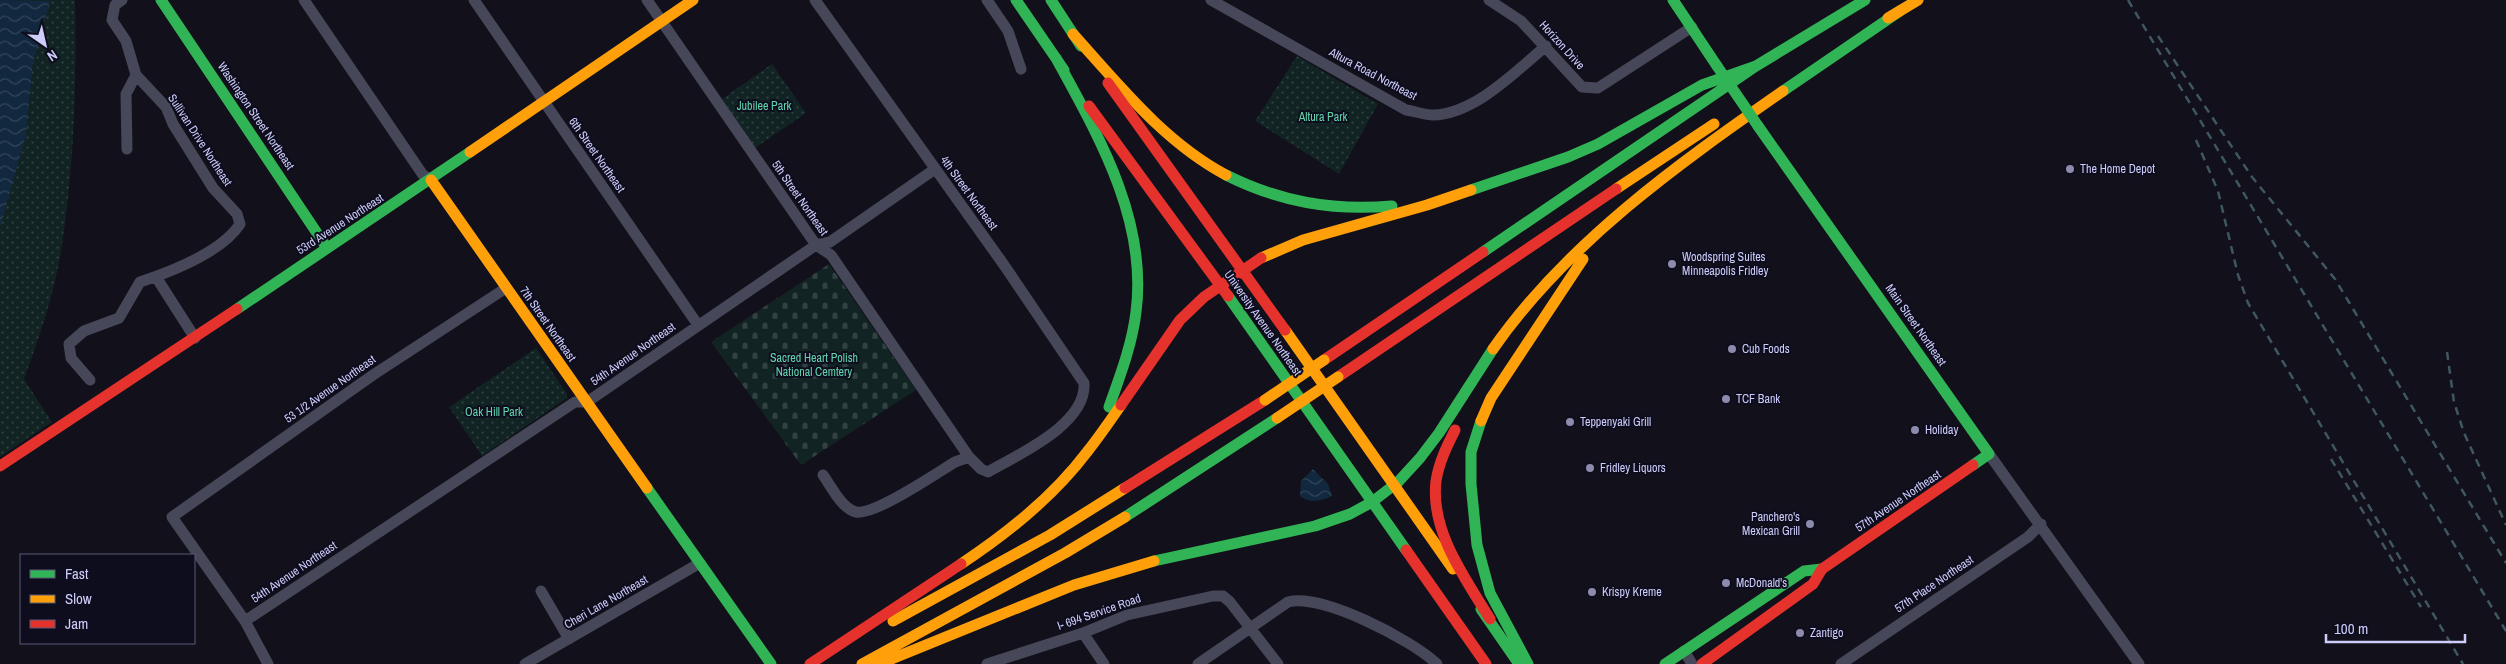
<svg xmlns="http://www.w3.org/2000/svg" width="2506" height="664" viewBox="0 0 2506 664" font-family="'Archivo Narrow',sans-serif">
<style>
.cemetery{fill:url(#cemetery-stones)}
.park{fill:url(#park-dots)}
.water{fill:url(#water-waves)}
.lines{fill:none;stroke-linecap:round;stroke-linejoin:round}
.street{stroke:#464759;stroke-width:11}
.fast{stroke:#30b455;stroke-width:11}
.slow{stroke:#ff9f0a;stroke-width:11}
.jam{stroke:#e5322d;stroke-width:11}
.rail{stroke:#405660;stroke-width:2.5;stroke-dasharray:8 6;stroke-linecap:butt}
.fast-bridge{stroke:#30b455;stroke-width:11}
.slow-bridge{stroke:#ff9f0a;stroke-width:11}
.poi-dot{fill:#8c8bac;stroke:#0e0d1d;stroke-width:2}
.labels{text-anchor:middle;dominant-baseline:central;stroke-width:4;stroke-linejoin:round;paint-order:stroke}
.street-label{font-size:12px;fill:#cdcdfb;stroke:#0e0d1d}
.park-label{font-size:12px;fill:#60d4ab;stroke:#0e0d1d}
.poi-label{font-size:12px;fill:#cdcdfb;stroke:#0e0d1d;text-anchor:start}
</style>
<defs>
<pattern id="cemetery-stones" width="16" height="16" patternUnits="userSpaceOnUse" patternTransform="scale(1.25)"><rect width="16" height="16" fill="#112322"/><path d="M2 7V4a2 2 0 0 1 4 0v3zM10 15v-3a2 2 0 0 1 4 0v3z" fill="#324243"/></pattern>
<pattern id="park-dots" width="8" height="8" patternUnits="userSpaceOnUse" patternTransform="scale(1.25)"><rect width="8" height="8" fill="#112322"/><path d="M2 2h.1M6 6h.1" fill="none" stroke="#324243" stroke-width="1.8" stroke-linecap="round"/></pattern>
<pattern id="water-waves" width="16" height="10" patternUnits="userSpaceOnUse" patternTransform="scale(1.25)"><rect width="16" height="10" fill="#11283e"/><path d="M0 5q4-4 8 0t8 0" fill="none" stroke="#32465b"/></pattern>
</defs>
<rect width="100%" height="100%" fill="#12101a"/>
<path class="cemetery" d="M829 264 916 390 801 465 711 342Z"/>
<path class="park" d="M0 0H75C77 83 74 169 61 251 54 295 39 338 24 379L52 422 0 457Z
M1297 56 1378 104 1339 174 1255 121Z
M772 64 806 113 755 148 722 99Z
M536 348 567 394V398L482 456 449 407Z"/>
<path class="water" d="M0 0 50 1 33 61 26 134 0 228Z
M1313 469 1328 484 1332 496C1321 501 1310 504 1300 496L1301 481Z"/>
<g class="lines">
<path class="street" d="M304 0 423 175 431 180
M474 0 698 325
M647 0 816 245 831 255 969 457 981 469 988 472C1019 454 1087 424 1084 383L1004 265 815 0
M987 0 1008 31 1021 69
M1211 0 1406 110C1414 111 1425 115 1433 115 1475 114 1516 71 1546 46
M1489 0 1521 21 1582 87 1598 88 1692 27
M127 149 126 94 136 75
M156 277 195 338
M90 380 71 358 69 344 84 331 119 318 140 282C170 272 222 252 240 224L237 214 213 188 173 124 166 107 136 75 126 41 112 20 115 5 122 0
M1989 454 2139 664
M823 475C831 486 842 509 856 512 874 516 937 473 955 462L969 457
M541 591 569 639
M245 621 575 402H587L816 245 830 242 935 169
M1083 633 1104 664
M1684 651 1692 664
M268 664 245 621 172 517 373 375 506 288
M525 664 700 563
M987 664 1083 633 1127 615 1213 596H1223L1230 602 1278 664
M1198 664 1288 602C1322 593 1412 640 1437 664
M1841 664 2028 537 2041 524"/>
<path class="fast" d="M161 0 327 248
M1016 0 1064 70
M1051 0 1081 46
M1673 0 1717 66
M1056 58C1098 135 1148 220 1136 312 1132 345 1120 376 1109 407
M1783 91 1900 11
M1758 126 1989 454 1973 465
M1226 175C1280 202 1332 211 1392 206
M1471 190 1568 157 1598 144 1702 85 1756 66
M1483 252 1756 66 1865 0
M1228 296 1406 550
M237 309 470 152
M1481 421 1471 452V484L1477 545 1490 593 1528 664
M647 488 771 664
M1125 517 1277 418
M1154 561 1315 526 1350 514 1372 502 1398 482 1420 458 1439 433 1493 349
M1481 609 1519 664
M1665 664 1804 571 1822 569"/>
<path class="slow" d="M1888 18 1918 0
M1073 34C1119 85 1164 142 1226 175
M470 152 693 0
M431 180 647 488
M1616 189 1714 124
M1261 258 1303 240 1427 205 1471 190
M1285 330 1453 569
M1493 349C1567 243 1678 164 1783 91
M1481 421 1491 398 1583 259
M961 564C1008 533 1053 497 1087 452 1099 437 1110 421 1121 405
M893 621 1050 535 1125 488
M862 664 1065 553 1125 517
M879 664 1074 585 1154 561"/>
<path class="jam" d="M1108 83 1285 330
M1089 106 1228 296
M1324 360 1483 252
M1338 377 1616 189
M1121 405 1180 320 1204 297 1261 258
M1455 430C1447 446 1439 462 1436 481 1430 531 1465 578 1490 619
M0 466 237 309
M1125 488 1265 400
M1406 550 1486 664
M810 664 961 564
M1702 664 1813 584 1822 569 1973 465"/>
<path class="rail" d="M2128 0 2506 631
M2158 36 2252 177 2335 279 2506 563
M2196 140 2218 191 2238 275 2248 303 2463 664
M2447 352 2454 402 2464 433 2506 525
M2331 459 2421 607"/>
<path class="fast-bridge" d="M1717 66 1758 126"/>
<path class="slow-bridge" d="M1265 400 1324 360
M1277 418 1338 377"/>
</g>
<g class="poi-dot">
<circle cx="2070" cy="169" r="5"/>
<circle cx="1672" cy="264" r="5"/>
<circle cx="1732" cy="349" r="5"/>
<circle cx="1726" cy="399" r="5"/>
<circle cx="1570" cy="422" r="5"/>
<circle cx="1915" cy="430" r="5"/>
<circle cx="1590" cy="468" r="5"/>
<circle cx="1810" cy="524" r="5"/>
<circle cx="1726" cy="583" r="5"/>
<circle cx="1592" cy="592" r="5"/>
<circle cx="1800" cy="633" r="5"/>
</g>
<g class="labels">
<g class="street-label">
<text transform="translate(1562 45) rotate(48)">Horizon Drive</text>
<text transform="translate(1373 74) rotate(28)">Altura Road Northeast</text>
<text transform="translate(256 116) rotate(56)">Washington Street Northeast</text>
<text transform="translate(200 140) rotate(57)">Sullivan Drive Northeast</text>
<text transform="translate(597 155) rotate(55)">6th Street Northeast</text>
<text transform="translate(969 193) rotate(54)">4th Street Northeast</text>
<text transform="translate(800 198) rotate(55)">5th Street Northeast</text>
<text transform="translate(340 224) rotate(-33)">53rd Avenue Northeast</text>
<text transform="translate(1263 323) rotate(55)">University Avenue Northeast</text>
<text transform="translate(548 324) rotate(55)">7th Street Northeast</text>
<text transform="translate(1916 325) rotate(55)">Main Street Northeast</text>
<text transform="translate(633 354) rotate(-35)">54th Avenue Northeast</text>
<text transform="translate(330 389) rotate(-35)">53 1/2 Avenue Northeast</text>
<text transform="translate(1898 501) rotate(-34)">57th Avenue Northeast</text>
<text transform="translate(294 572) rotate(-34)">54th Avenue Northeast</text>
<text transform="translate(1934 584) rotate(-34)">57th Place Northeast</text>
<text transform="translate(606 602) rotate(-30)">Cheri Lane Northeast</text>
<text transform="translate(1099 612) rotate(-19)">I- 694 Service Road</text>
</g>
<g class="park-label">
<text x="764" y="106">Jubilee Park</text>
<text x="1323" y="117">Altura Park</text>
<text x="814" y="358">Sacred Heart Polish<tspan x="814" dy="14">National Cemtery</tspan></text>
<text x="494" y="412">Oak Hill Park</text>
</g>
<g class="poi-label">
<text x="2080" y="169">The Home Depot</text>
<text x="1682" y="257">Woodspring Suites<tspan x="1682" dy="14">Minneapolis Fridley</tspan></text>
<text x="1742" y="349">Cub Foods</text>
<text x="1736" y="399">TCF Bank</text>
<text x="1580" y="422">Teppenyaki Grill</text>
<text x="1925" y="430">Holiday</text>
<text x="1600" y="468">Fridley Liquors</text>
<text x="1800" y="517" text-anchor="end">Panchero's<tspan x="1800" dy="14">Mexican Grill</tspan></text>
<text x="1736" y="583">McDonald's</text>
<text x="1602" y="592">Krispy Kreme</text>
<text x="1810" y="633">Zantigo</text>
</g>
</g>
<rect x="20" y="554" width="175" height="90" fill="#0e0d1d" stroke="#5a5a76"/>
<rect x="30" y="570" width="25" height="8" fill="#30b455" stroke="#5a5a76"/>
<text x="65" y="579" font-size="15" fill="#cdcdfb">Fast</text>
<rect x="30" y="595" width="25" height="8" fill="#ff9f0a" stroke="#5a5a76"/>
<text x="65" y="604" font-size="15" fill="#cdcdfb">Slow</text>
<rect x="30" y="620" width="25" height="8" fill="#e5322d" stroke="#5a5a76"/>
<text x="65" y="629" font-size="15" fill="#cdcdfb">Jam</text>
<g transform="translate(45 45) rotate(146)" stroke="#0e0d1d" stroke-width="4" paint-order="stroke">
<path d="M0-4L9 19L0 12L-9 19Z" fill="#cdcdfb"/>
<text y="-8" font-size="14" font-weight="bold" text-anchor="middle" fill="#cdcdfb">N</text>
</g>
<path d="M2326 634v8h139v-8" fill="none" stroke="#cdcdfb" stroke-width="2.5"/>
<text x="2334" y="634" font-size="15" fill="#cdcdfb" stroke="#0e0d1d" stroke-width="4" paint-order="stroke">100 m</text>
</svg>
